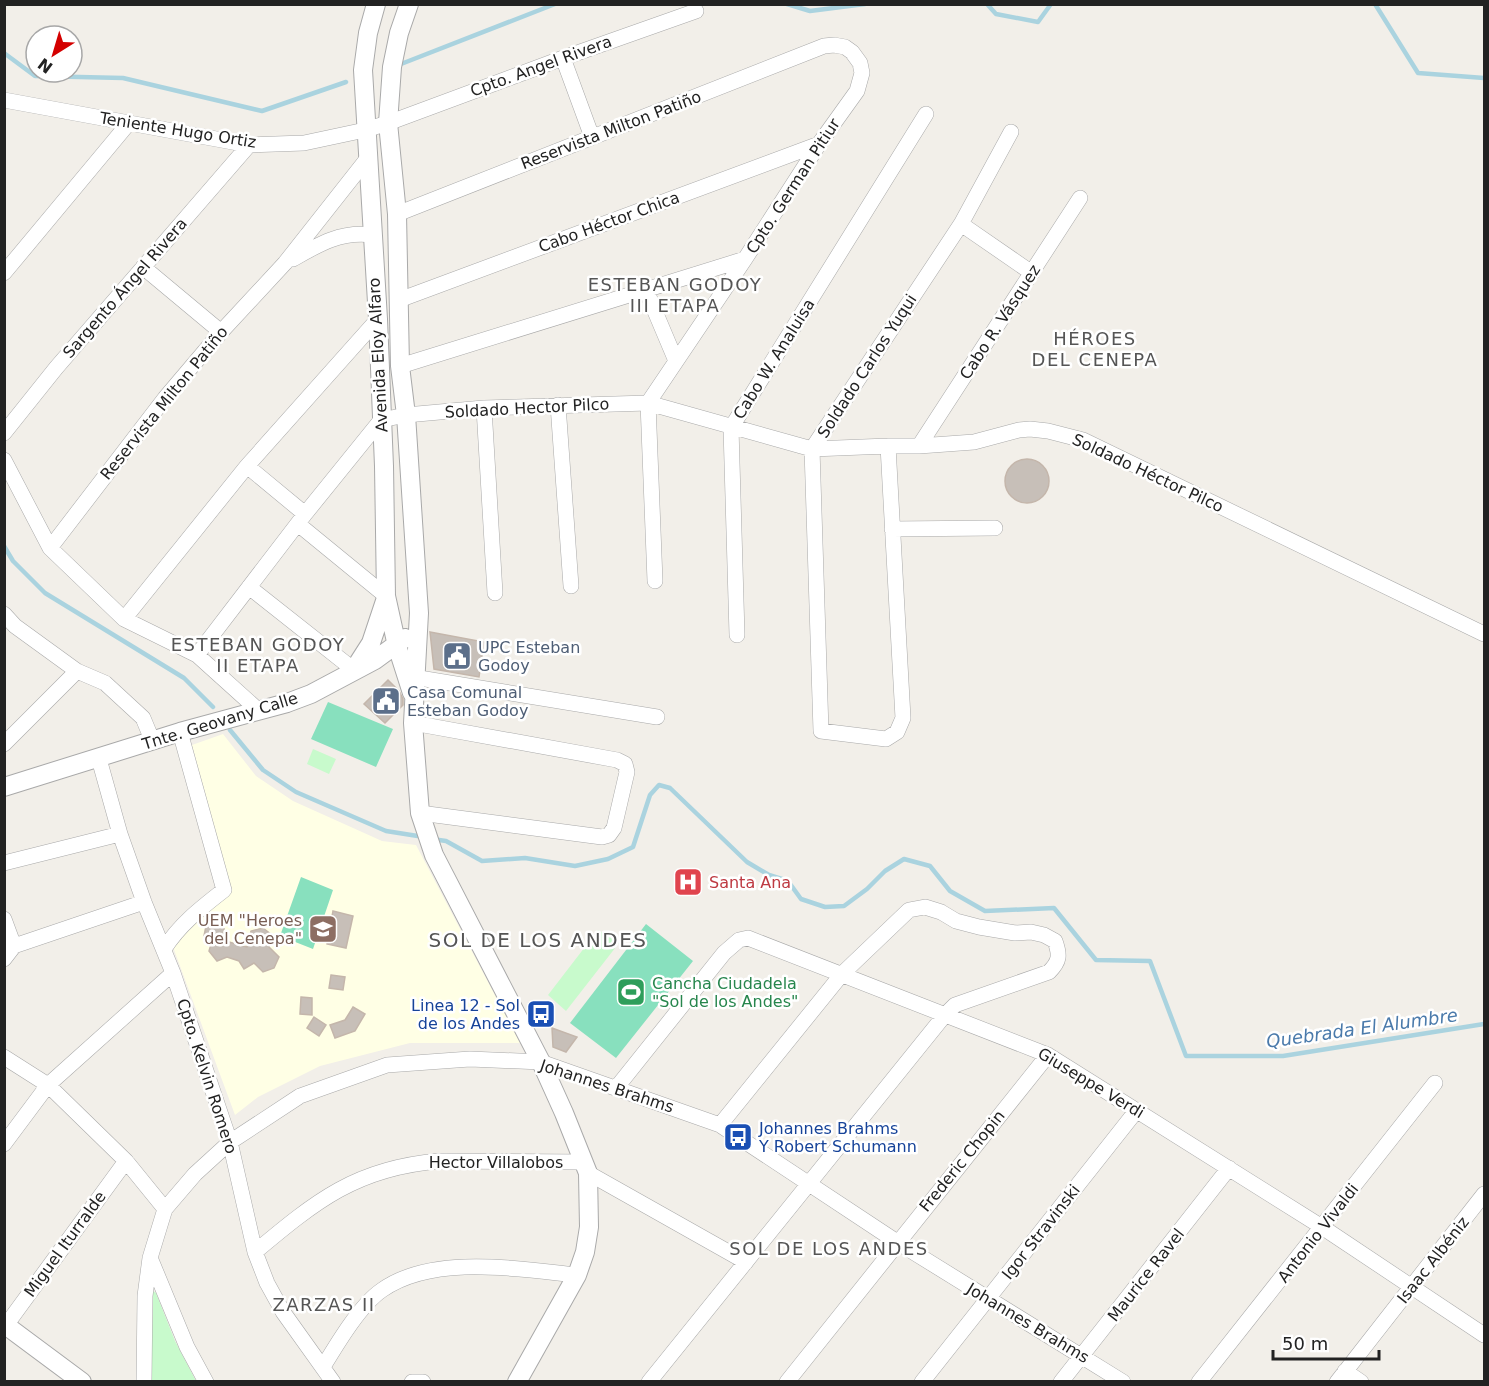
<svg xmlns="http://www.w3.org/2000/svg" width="1489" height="1386" viewBox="0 0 1489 1386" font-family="'DejaVu Sans',sans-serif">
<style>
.education{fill:#ffffe5}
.park{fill:#c8facc}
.pitch{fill:#88e0be}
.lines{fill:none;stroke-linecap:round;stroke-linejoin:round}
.stream{stroke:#aad3df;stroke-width:4.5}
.building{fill:#c7bfb8;stroke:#c4b6ab;stroke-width:1.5}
.minor-casing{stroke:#a9a9a9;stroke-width:16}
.tertiary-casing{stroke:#a9a9a9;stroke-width:20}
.minor{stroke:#fff;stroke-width:15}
.tertiary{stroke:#fff;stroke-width:18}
.labels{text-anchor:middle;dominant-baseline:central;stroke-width:5;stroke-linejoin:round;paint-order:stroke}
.street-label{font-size:16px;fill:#222;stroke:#fff}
.service-label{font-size:16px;fill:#4e5e75;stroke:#fff;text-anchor:start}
.health-label{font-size:16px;fill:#be3a42;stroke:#fff;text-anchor:start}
.education-label{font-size:16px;fill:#785e54;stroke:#fff;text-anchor:end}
.leisure-label{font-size:16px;fill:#27864d;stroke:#fff;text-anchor:start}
.transit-label{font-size:16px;fill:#164399;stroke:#fff;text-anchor:end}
.neighbourhood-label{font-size:18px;letter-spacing:1.5px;fill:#555;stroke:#fff}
.water-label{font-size:18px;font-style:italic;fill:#4a7aab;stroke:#fff}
.quarter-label{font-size:20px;letter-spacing:1.5px;fill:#555;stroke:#fff}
</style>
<rect width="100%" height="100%" fill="#f2efe9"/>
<path class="education" d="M223 734 256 776 293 801 382 841 416 845 520 1043H410L320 1066 258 1097 235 1115 173 947 179 936 231 890 192 745Z"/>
<path class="park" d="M313 749 336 759 329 774 307 764Z
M598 930 619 943 566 1011 548 995Z
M153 1291 156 1293 175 1341 196 1381 150 1382Z"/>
<path class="pitch" d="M328 702 393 729 376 767 311 739Z
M301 877 333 890 313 949 280 936Z
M646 924 693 961 616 1058 570 1023Z"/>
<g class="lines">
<path class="stream" d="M787 4 810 11 865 4
M987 4 996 14 1038 22 1051 4
M1375 4 1418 73 1484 78
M4 53 35 76 123 78 262 111 346 82
M401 64 555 4
M4 546 13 561 45 593 184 678 213 707
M230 730 263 770 296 792 386 831 424 837
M432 839 446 841 482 861 525 858 575 866 608 859 633 847 650 795 659 785 670 788 747 862 769 875 788 881 801 899 825 907 844 906 867 889 885 871 904 859 930 866 950 891 985 911 1054 908 1096 960 1150 961 1186 1056H1283L1484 1024"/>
</g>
<path class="building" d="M1005 481a22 22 0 1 1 44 0a22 22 0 1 1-44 0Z
M430 632 484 642 479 677 434 669Z
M388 680 399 691 403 699V705L385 723 364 704Z
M333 911 353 916 346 948 327 944Z
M216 919 224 927V935L229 942 247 947 251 931 263 928 272 935 269 947 279 957 274 968 263 972 254 963 244 969 239 961 227 957 217 961 209 951 212 941 204 936 206 926Z
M331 975 345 977 343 990 329 988Z
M301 997 312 998V1015L300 1014Z
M353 1007 365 1014 355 1031 335 1038 330 1025 345 1020Z
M314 1017 326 1025 319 1036 307 1028Z
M552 1028 577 1037 566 1052 553 1047Z"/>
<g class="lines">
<g class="minor-casing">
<path id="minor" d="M563 58 592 137
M4 100 249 145 304 143 365 130 388 123 563 58 696 11
M397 214 824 46 834 45 845 47 852 52 860 63 862 73 857 91 819 144 745 259 648 403 655 581
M961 224 1032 273
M293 259C319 244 341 231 372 235
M143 267 221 332
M4 273 128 124
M646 290 676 361
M399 300 819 144
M400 366 745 259
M558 405 571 586
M484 408 495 593
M4 433 56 368 249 145
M888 446 903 718 897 732 886 739 821 731 812 449 961 224 1011 132
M919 446 1080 198
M4 460 50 548 124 619 197 655 258 710
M247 466 305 514
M298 524 386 596
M892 529 995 528
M50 548 165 398 221 332 285 263 367 159
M249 587 354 670
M4 614 15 626 77 671 105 683 143 718 153 742
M124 619 247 466 378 319
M737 635 731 428 926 114
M197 655 305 514 381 420 406 415 484 408 648 403 812 449 888 446H919L974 442 1019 430 1030 429 1048 431 1083 440 1484 634
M407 676 657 717
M413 723 617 760 625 764 627 772 614 828 609 835 602 837 420 813
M4 744 77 671
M99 759 120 834 144 902 173 973 230 1142 255 1252 267 1283 283 1312 333 1382
M4 863 120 834
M4 919 14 946
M164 949C180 924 201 908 224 890L180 732
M4 959 14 946 144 902
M4 1057 48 1085 126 1161 165 1209
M617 1087 724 953 739 940 748 938 1048 1055 1322 1227 1484 1335
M4 1144 48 1085 173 973
M588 1173 746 1262
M255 1252C316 1201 356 1168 439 1161L583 1162
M151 1260 187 1347 206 1382
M4 1328 126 1161
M323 1367C337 1344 360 1305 382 1290 433 1254 518 1269 577 1275
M1345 1371 1361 1382
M144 1382 145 1296 150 1258 165 1209 195 1174 230 1142 300 1096 387 1065 470 1059 541 1062 720 1125 897 1242 1123 1382
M412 1382H423
M649 1382 944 1016 955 1005 1049 972C1060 961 1060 955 1055 941L1044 935 1031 932 1015 933 979 927 956 921 941 912 925 907 909 910 842 974 720 1125
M787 1382 1048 1055
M922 1382 1137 1110
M1061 1382 1229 1168
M1199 1382 1435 1083
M1337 1382 1484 1194"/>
</g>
<g class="tertiary-casing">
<path id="tertiary" d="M376 4 368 33 363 70 378 319 384 466 386 596 397 646 412 693
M409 4 399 33 392 67 388 123 397 214 400 366 406 415 419 613 413 723 420 813 434 855 541 1062 564 1113 588 1173 589 1227 585 1252 577 1275 517 1382
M355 668 371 643 386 598
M4 787 180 732 287 703 311 694 375 660 405 638
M4 1324 82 1382"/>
</g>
<use href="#minor" class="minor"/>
<use href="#tertiary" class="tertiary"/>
</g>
<defs>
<g id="civic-square" transform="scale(1.5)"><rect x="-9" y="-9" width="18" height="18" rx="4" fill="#5c6f8a" stroke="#fff"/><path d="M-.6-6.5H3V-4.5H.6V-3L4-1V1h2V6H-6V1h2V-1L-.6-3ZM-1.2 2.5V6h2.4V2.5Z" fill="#fff"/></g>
<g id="hospital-square" transform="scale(1.5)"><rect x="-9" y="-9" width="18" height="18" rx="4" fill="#e0444e" stroke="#fff"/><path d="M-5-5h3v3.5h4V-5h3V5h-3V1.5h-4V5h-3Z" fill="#fff"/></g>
<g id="school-square" transform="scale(1.5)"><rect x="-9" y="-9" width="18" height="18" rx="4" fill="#8d6e63" stroke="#fff"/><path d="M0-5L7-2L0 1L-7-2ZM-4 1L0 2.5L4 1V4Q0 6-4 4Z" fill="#fff"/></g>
<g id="stadium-square" transform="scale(1.5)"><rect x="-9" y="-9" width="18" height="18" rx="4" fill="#2e9e5b" stroke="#fff"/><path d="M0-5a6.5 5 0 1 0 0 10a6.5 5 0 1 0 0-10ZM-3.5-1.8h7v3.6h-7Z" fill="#fff"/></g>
<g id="bus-square" transform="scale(1.5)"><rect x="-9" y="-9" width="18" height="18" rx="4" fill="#1a4fb4" stroke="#fff"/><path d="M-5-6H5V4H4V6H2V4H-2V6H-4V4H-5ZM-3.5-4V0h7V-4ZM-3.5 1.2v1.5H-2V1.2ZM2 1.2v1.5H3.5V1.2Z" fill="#fff"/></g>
</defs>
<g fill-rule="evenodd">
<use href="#civic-square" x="457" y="656"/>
<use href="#civic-square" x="386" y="701"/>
<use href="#hospital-square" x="688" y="882"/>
<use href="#school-square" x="323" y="929"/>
<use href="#stadium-square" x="631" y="992"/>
<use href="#bus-square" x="541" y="1014"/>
<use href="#bus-square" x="738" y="1137"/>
</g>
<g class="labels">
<g class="street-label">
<text transform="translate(541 66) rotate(-20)">Cpto. Angel Rivera</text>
<text transform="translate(178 130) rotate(9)">Teniente Hugo Ortiz</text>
<text transform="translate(611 130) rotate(-21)">Reservista Milton Patiño</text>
<text transform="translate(793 186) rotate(-57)">Cpto. German Pitiur</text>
<text transform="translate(609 222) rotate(-20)">Cabo Héctor Chica</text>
<text transform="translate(125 288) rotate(-49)">Sargento Ángel Rivera</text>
<text transform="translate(1000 322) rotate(-57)">Cabo R. Vásquez</text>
<text transform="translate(378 355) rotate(-93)">Avenida Eloy Alfaro</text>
<text transform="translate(774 359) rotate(-58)">Cabo W. Analuisa</text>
<text transform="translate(867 366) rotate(-57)">Soldado Carlos Yuqui</text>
<text transform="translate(164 403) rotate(-51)">Reservista Milton Patiño</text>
<text transform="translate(527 408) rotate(-3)">Soldado Hector Pilco</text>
<text transform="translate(1148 473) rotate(25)">Soldado Héctor Pilco</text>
<text transform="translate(220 721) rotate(-17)">Tnte. Geovany Calle</text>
<text transform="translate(207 1076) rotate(72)">Cpto. Kelvin Romero</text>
<text transform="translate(1091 1083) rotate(31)">Giuseppe Verdi</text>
<text transform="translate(607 1086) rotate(18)">Johannes Brahms</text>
<text transform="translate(962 1161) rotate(-51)">Frederic Chopin</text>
<text x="496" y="1162">Hector Villalobos</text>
<text transform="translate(1041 1232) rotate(-52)">Igor Stravinski</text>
<text transform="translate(1318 1233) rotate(-52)">Antonio Vivaldi</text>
<text transform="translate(65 1244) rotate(-54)">Miguel Iturralde</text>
<text transform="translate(1433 1260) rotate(-52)">Isaac Albéniz</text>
<text transform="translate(1146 1275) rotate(-52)">Maurice Ravel</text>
<text transform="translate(1028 1323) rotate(31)">Johannes Brahms</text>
</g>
<g class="service-label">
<text x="478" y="647">UPC Esteban<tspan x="478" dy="18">Godoy</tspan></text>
<text x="407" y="692">Casa Comunal<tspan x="407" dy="18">Esteban Godoy</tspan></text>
</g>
<g class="health-label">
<text x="709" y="882">Santa Ana</text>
</g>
<g class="education-label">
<text x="302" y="920">UEM "Heroes<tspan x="302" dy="18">del Cenepa"</tspan></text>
</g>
<g class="leisure-label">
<text x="652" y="983">Cancha Ciudadela<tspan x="652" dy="18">"Sol de los Andes"</tspan></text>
</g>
<g class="transit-label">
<text x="520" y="1005">Linea 12 - Sol<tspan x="520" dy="18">de los Andes</tspan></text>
<text x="759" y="1128" text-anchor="start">Johannes Brahms<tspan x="759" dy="18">Y Robert Schumann</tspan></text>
</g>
<g class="neighbourhood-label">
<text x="675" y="284">ESTEBAN GODOY<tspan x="675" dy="21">III ETAPA</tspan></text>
<text x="1095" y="338">HÉROES<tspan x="1095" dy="21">DEL CENEPA</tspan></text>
<text x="258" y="644">ESTEBAN GODOY<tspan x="258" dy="21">II ETAPA</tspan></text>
<text x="829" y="1248">SOL DE LOS ANDES</text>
<text x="324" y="1304">ZARZAS II</text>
</g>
<g class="water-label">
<text transform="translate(1362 1028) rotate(-8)">Quebrada El Alumbre</text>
</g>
<g class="quarter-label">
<text x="538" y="940">SOL DE LOS ANDES</text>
</g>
</g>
<rect width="1489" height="1386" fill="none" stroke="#222222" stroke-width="12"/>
<g transform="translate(54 54) rotate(217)"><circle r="28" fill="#ffffff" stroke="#a7a7a7" stroke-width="1.5"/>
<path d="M0-4.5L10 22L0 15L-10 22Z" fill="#d40000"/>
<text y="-9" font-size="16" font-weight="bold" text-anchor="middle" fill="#222222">N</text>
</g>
<path d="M1273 1350v9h106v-9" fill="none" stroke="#222222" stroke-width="3"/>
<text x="1282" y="1350" font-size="18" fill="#222222" stroke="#ffffff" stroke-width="4.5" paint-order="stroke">50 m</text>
</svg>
